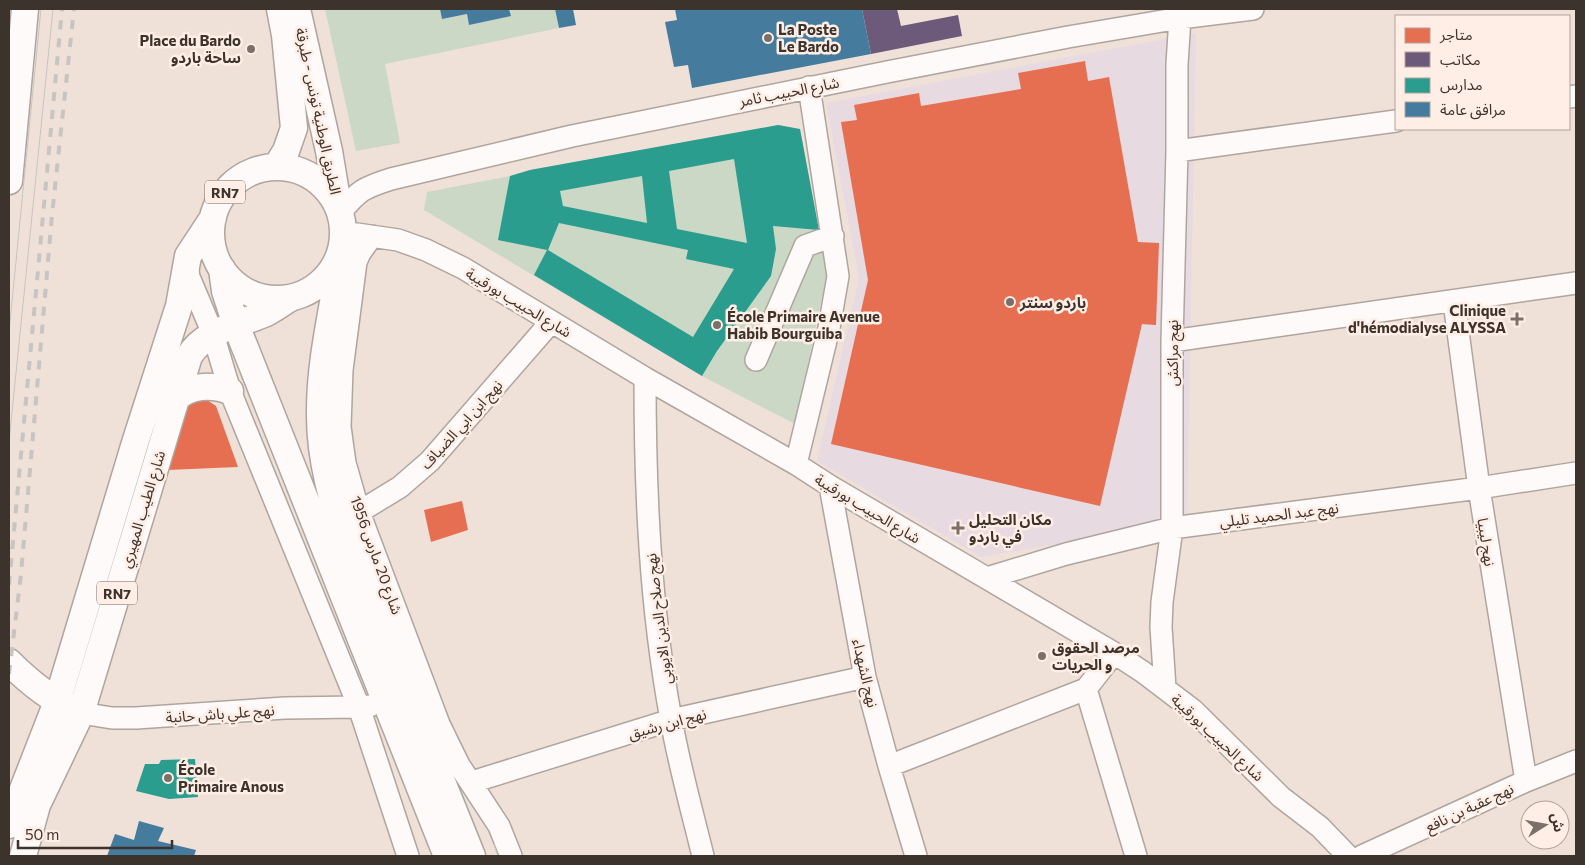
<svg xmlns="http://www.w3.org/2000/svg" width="1585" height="865" viewBox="0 0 1585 865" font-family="Commissioner,'Noto Sans Arabic',sans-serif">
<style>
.commercial{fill:#e8dae1}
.green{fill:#cad8c5}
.shops{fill:#e76f51}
.offices{fill:#6d597a}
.schools{fill:#2a9d8f;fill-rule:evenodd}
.public{fill:#457b9d}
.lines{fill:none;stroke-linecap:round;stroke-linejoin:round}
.minor-casing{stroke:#afa59e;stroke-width:24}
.major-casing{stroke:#afa59e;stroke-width:29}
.minor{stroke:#fdfaf9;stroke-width:21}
.major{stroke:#fdfaf9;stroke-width:26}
.tram{stroke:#c8c4c2;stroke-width:1}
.rail{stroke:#c8c4c2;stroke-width:4;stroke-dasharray:9 9;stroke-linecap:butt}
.poi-dot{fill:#7b7069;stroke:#feeee5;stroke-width:2}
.labels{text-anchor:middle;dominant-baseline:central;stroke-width:5;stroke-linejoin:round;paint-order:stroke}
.shield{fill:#feeee5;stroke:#776b64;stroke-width:1}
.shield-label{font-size:14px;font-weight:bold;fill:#3d332d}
.poi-label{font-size:15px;font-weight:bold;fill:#3d332d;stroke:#feeee5;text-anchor:start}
.street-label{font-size:15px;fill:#3d332d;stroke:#feeee5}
</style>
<rect width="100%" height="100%" fill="#efe1d8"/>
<path class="commercial" d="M1196 33 1187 522 981 557 817 461 859 278 826 103Z"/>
<path class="green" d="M325 9H440L442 19 467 14 469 25 510 16 509 9H555L559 28 385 64 400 143 356 151Z
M778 125 800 129 827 274 795 424 702 376 424 210 427 192 510 176 530 170Z"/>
<path class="shops" d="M1085 61 1088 81 1109 77 1138 242 1159 243 1156 325 1142 324 1100 506 831 444 868 280 841 122 857 120 854 105 919 93 921 106 1021 89 1018 73Z
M207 400 216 406 238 467 167 470 185 413 191 402Z
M462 501 468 530 431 542 424 510Z"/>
<path class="offices" d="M862 9H897L901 26 958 15 962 36 871 54Z"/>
<path class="schools" d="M778 125 800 129 819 230 773 226 776 249 771 276 717 351 702 376 534 275 547 250 498 240 510 176 530 170ZM734 159 747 243 677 229 669 171ZM642 176 647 223 563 206 560 191ZM559 223 688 250 686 259 734 269 693 337 548 250Z
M195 759 198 797 169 799 136 791 145 764H159L161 760Z"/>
<path class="public" d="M440 9H509L511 16 469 25 467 14 442 19Z
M555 9H573L576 25 559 28Z
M675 9H862L871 54 692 88 688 65 674 67 665 22 677 20Z
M139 821 164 828 158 841 196 850 194 856H107L115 834 134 840Z"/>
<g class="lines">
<g class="minor-casing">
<path id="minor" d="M1569 97 1576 96
M1177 151 1396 121
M340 213C359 190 363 188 391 179L572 136 887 72 1068 37 1180 18 1253 9
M343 234H357L398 240 426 250 463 268 645 378 796 464 830 486 1114 653 1143 672 1193 710 1281 797 1320 827 1348 856
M372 236 360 253 356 262 342 370 340 427 345 463 359 512 439 724 459 765 499 826 511 856
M187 265 189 277 213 334 230 391 359 707 408 856
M1454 302 1479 488 1526 781
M1172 341 1576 283
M756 360 805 246 833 236
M645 378C645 493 650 606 671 719 679 765 692 811 703 856
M796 464 829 328 838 276 809 87
M830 486 865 677 889 766 916 856
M359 512 400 487 430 461 551 322
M987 578 1066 554 1172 528 1479 488 1576 473
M1114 653 1086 689 1136 856
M1165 688 1161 627 1162 602 1172 528V341L1177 151V64L1180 18
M81 713 112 718H136L285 708 359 707 370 706
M889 766 1086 689
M472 782 671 720 865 677
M1362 856 1526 781 1576 761"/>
</g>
<g class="major-casing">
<path id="major" d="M297 9 329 151 338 205
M211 233a66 66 0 1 1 132 0a66 66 0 1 1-132 0Z
M276 167 286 151 294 128 285 35 280 9
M9 181 25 9
M342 247C335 302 320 355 320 410 319 459 333 505 349 551L472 856
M222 269 225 291 236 325 447 856
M175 399C190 385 211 384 230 391
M9 662C28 681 48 698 73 709
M9 825 57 702 135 443 179 306 188 256 213 218
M23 856 37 805 81 713 189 356C205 330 239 325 266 313 274 309 282 303 289 299"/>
</g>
<use href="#minor" class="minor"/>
<use href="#major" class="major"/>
<path class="tram" d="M9 332 41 9
M9 442 53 9
M494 844 498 856"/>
<path class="rail" d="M9 585 62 9
M9 674 21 574 52 215 74 9"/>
</g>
<g class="poi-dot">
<circle cx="768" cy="38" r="5"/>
<circle cx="251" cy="49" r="5"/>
<circle cx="1010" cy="302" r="5"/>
<path d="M1514.5 311.5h5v5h5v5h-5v5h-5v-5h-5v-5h5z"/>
<circle cx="717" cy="325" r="5"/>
<path d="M955.5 520.5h5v5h5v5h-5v5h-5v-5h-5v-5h5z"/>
<circle cx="1042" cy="656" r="5"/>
<circle cx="168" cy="778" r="5"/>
</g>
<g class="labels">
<g class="shield">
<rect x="205" y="180.5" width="40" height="23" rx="4"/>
<rect x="97" y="581.5" width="40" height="23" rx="4"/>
</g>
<g class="shield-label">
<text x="225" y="192">RN7</text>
<text x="117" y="593">RN7</text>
</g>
<g class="poi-label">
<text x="778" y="29">La Poste<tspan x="778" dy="17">Le Bardo</tspan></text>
<text x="241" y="40" text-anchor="end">Place du Bardo<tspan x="241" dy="17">ساحة باردو</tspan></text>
<text x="1020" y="302">باردو سنتر</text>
<text x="1506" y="310" text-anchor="end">Clinique<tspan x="1506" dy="17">d'hémodialyse ALYSSA</tspan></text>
<text x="727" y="316">École Primaire Avenue<tspan x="727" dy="17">Habib Bourguiba</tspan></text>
<text x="969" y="519">مكان التحليل<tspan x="969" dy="17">في باردو</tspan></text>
<text x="1052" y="647">مرصد الحقوق<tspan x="1052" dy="17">و الحريات</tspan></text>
<text x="178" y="769">École<tspan x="178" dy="17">Primaire Anous</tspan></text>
</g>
<g class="street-label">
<text transform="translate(789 91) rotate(-11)">شارع الحبيب ثامر</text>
<text transform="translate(319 111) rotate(78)">الطريق الوطنية تونس - طبرقة</text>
<text transform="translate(519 302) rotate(31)">شارع الحبيب بورقيبة</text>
<text transform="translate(1172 353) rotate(-90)">نهج مراكش</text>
<text transform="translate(461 424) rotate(-48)">نهج ابن ابي الضياف</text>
<text transform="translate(868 508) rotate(31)">شارع الحبيب بورقيبة</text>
<text transform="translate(142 509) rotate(-73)">شارع الطيب المهيري</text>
<text transform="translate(1279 514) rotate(-7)">نهج عبد الحميد تليلي</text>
<text transform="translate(1487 542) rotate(81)">نهج ليبيا</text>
<text transform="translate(377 555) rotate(70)">شارع 20 مارس 1956</text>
<text transform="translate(658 619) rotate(-97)">نهج صلاح الدين الايوبي</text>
<text transform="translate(866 673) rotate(77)">نهج الشهداء</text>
<text transform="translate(220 713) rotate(-4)">نهج علي باش حانبة</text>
<text transform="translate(667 723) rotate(-15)">نهج ابن رشيق</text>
<text transform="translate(1218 737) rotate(43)">شارع الحبيب بورقيبة</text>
<text transform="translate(1469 807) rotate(-25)">نهج عقبة بن نافع</text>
</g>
</g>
<rect width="1585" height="865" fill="none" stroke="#3d332d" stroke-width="20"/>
<rect x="1395" y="15" width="175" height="115" fill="#feeee5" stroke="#b1a39b"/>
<rect x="1405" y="28" width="25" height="15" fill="#e76f51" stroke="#b1a39b"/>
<text x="1440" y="40" font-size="15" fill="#3d332d">متاجر</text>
<rect x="1405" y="52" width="25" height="15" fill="#6d597a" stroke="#b1a39b"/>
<text x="1440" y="65" font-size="15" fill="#3d332d">مكاتب</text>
<rect x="1405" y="78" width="25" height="15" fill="#2a9d8f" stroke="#b1a39b"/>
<text x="1440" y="90" font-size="15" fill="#3d332d">مدارس</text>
<rect x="1405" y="102" width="25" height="15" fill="#457b9d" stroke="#b1a39b"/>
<text x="1440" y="115" font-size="15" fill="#3d332d">مرافق عامة</text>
<g transform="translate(1545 825) rotate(79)"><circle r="24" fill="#feeee5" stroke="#b1a39b"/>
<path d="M0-4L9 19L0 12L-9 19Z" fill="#7b7069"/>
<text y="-8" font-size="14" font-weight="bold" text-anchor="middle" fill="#3d332d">ش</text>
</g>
<path d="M18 840v8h154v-8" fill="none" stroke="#3d332d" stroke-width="2.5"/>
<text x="25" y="840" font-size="15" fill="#3d332d" stroke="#feeee5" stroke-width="4" paint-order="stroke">50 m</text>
</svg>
